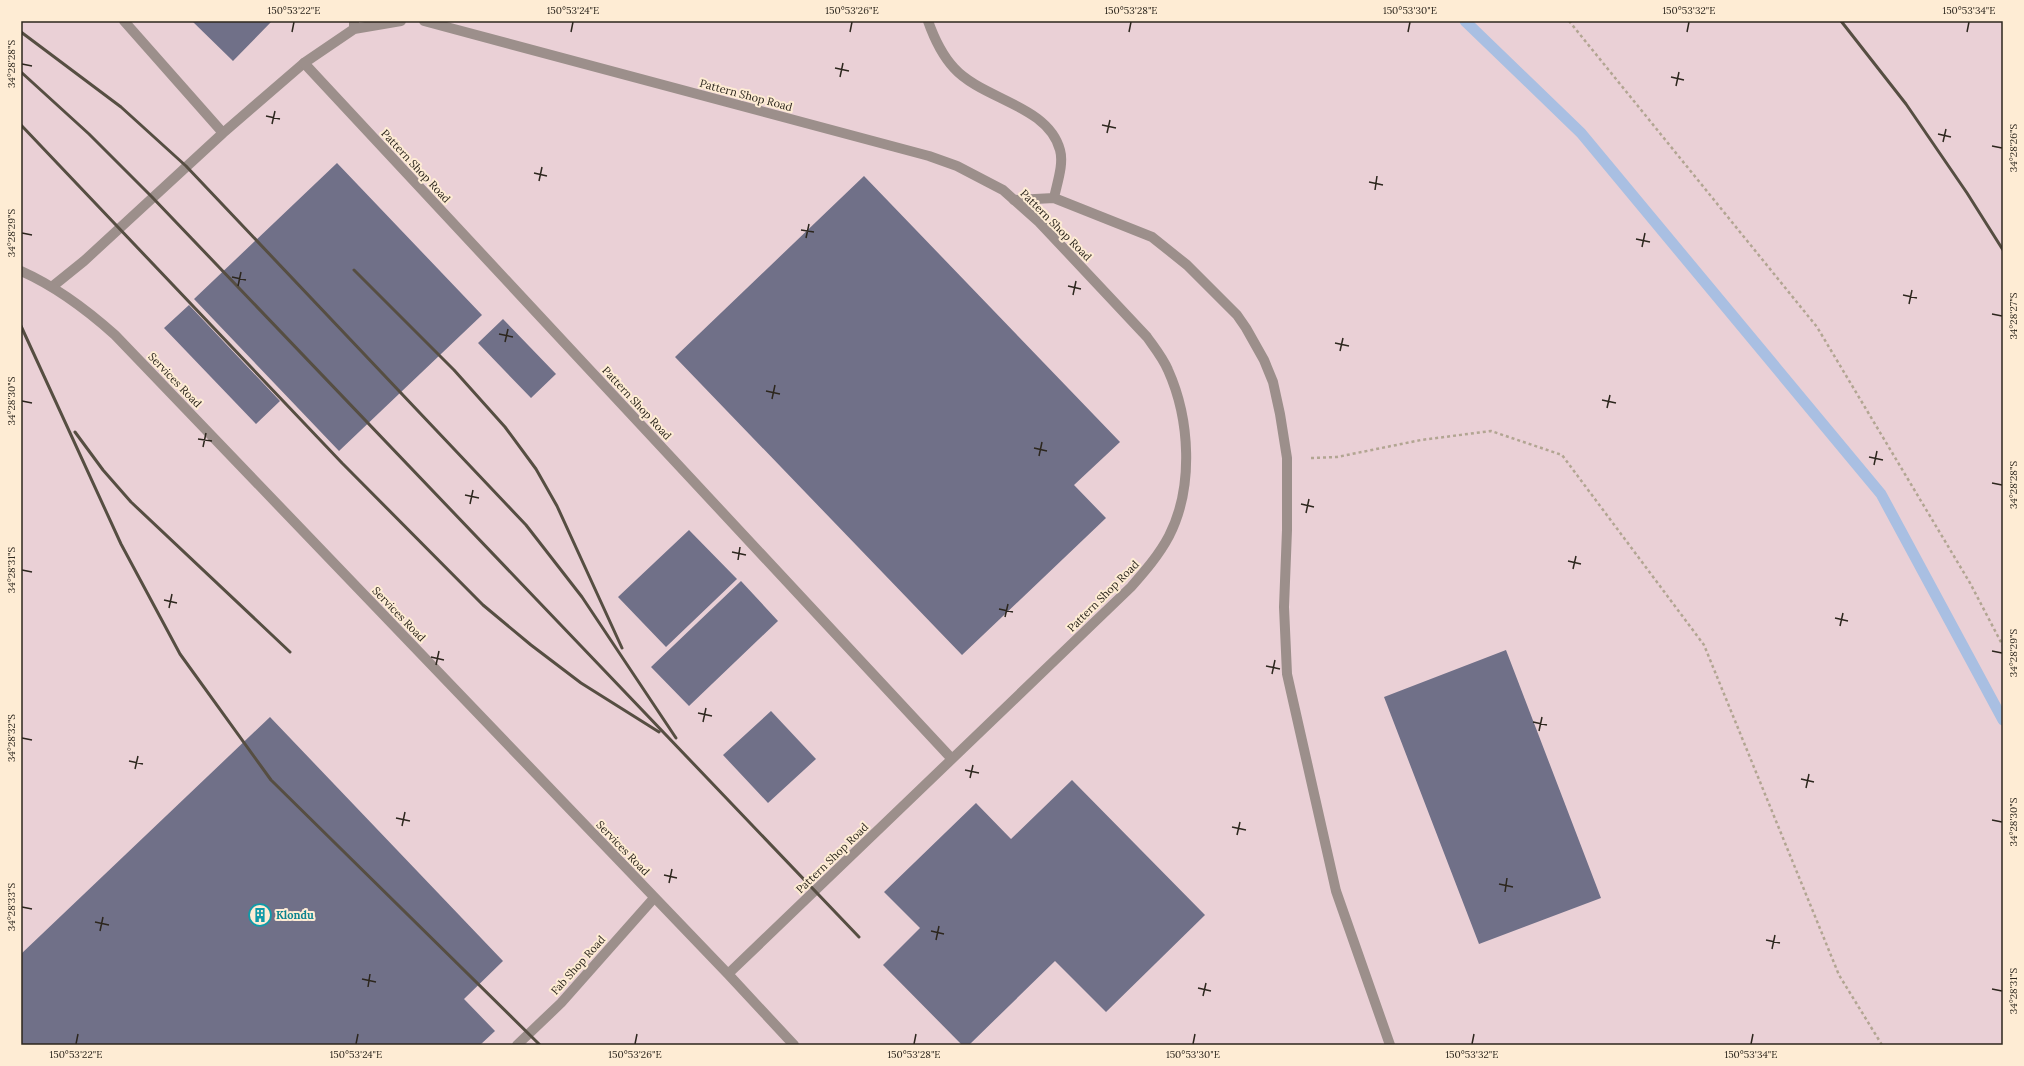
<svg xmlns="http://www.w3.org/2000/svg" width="2024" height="1066" viewBox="0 0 2024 1066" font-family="Lora,serif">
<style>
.industrial{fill:#ead0d6}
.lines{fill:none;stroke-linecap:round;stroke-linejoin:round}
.stream{stroke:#a9bfe2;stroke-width:11}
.building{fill:#707088}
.path{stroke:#b2a592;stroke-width:2.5;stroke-dasharray:3 3;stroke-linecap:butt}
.lane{stroke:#9c8f8b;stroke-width:10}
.street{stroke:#9c8f8b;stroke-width:10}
.rail{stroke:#564e42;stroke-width:3}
.ticks{fill:none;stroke:#2c261d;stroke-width:1.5}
.labels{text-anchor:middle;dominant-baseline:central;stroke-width:4;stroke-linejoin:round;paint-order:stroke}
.street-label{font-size:11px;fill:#2c261d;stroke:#feecd4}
.culture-label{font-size:11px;font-weight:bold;fill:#0d838f;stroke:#feecd4;text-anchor:start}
.neatline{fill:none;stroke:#2c261d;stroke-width:1.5}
.ticks-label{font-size:10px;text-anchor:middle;fill:#2c261d}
</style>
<rect width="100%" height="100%" fill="#f0dfc7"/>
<path class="industrial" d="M21 21H2003V1045H21Z"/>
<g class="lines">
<path class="stream" d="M1465 21 1581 133 1881 494 2003 720"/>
</g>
<path class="building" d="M192 21H272L233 61Z
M337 163 482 315 339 451 194 299Z
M864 176 1120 442 1074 485 1106 518 962 655 675 357Z
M189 305 280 401 256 424 164 328Z
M503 319 556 374 531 398 478 343Z
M689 530 737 579 666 647 618 597Z
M741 581 778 621 689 706 651 667Z
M1506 650 1601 898 1479 944 1384 697Z
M771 711 816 759 768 803 723 755Z
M270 717 503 961 464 999 495 1031 480 1045H21V954Z
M1072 780 1205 915 1106 1012 1055 961 969 1045H962L883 965 920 928 884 892 976 803 1011 839Z"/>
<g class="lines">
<path class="path" d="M1569 21 1817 327 1970 583 2003 646
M1311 458 1337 457 1421 440 1491 431 1562 455 1704 645 1839 975 1882 1045"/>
<path class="lane" d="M124 21 223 133
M928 21C934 38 942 55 954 68 983 100 1048 105 1060 150 1064 164 1057 183 1054 198
M354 29V21
M1014 200 1054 198 1152 237 1187 265 1237 315 1246 328 1264 360 1273 382 1280 414 1287 458V530L1284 607 1287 674 1336 891 1390 1045
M53 286 84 261 223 133 304 63
M517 1045 561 1003 654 898"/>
<path class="street" d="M401 21 354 29 304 63 952 759 728 974
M424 21 929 156 957 166 1003 190 1039 222 1147 337C1154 347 1163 358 1168 370 1190 419 1194 487 1169 536 1159 555 1145 571 1131 587L952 759
M21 271C57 287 86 309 115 335L728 974 794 1045"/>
<path class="rail" d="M1841 21 1906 104 1967 193 2003 250
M21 32 121 107 186 166 526 525 582 597 676 738
M21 72 89 134 152 197 859 937
M21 125 342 463 483 605 531 645 581 683 659 732
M354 270 454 370 505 427 536 469 557 506 622 648
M21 326 121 544 180 654 271 780 540 1045
M75 432 103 470 131 502 290 652"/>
</g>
<path class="ticks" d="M292 32 294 22M571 32 573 22M850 32 852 22M1129 32 1131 22M1408 32 1410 22M1687 32 1689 22M1967 32 1969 22M22 64 32 66M835 68 849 71M840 77 843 63M1671 77 1684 80M1676 86 1679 72M266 116 280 119M272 124 275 111M1102 125 1116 128M1107 133 1110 120M1938 134 1951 137M1943 142 1946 129M1992 146 2002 148M534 173 547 176M539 181 542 167M1369 182 1383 185M1375 190 1377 176M801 230 814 232M22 233 32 235M806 238 809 224M1636 239 1650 242M1642 247 1645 233M232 277 246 280M238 286 241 272M1068 286 1081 289M1073 295 1076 281M1903 295 1917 298M1909 304 1912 290M1992 314 2002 316M499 334 513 337M505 342 508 329M1335 343 1349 346M1340 351 1343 338M766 391 780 394M772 399 775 385M1602 400 1616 403M22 401 32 403M1607 408 1610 395M198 439 212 441M203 447 206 433M1034 448 1047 451M1039 456 1042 442M1869 457 1883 460M1874 465 1877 451M1992 483 2002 485M465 495 479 498M470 504 473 490M1301 504 1314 507M1306 513 1309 499M732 552 746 555M738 560 740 547M1568 561 1581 564M1573 569 1576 556M22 570 32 572M164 600 177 603M169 608 172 594M999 609 1013 612M1005 617 1008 604M1835 618 1848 621M1840 626 1843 613M1992 651 2002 653M431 657 444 660M436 665 439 651M1266 666 1280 669M1272 674 1275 660M698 713 712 716M703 722 706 708M1533 722 1547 725M1539 731 1542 717M22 738 32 740M129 761 143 764M135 769 138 756M965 770 979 773M970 778 973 765M1801 779 1814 782M1806 788 1809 774M396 818 410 821M1992 820 2002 822M402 826 405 812M1232 827 1246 830M1237 835 1240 822M664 875 677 878M669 883 672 869M1499 884 1513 887M1505 892 1507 878M22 907 32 909M95 922 109 925M100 931 103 917M931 931 944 934M936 940 939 926M1766 940 1780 943M1772 949 1775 935M362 979 376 982M368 987 370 974M1198 988 1211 991M1992 989 2002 991M1203 996 1206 983M76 1044 78 1034M356 1044 358 1034M635 1044 637 1034M914 1044 916 1034M1193 1044 1195 1034M1472 1044 1474 1034M1751 1044 1753 1034"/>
<defs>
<g id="building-ring" transform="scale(1.15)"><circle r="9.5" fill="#feecd4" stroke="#0f9aa8" stroke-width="1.5"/><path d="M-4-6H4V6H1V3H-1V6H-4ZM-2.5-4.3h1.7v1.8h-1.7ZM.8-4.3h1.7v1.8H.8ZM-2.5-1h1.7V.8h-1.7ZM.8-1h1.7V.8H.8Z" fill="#0f9aa8"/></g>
</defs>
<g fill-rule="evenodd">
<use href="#building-ring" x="260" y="915"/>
</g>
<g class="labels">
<g class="street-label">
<text transform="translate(746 95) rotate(15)">Pattern Shop Road</text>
<text transform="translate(416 166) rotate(47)">Pattern Shop Road</text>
<text transform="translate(1056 225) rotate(45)">Pattern Shop Road</text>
<text transform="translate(175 380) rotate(46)">Services Road</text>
<text transform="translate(637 403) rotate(47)">Pattern Shop Road</text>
<text transform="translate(1103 596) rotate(-45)">Pattern Shop Road</text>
<text transform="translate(399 614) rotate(46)">Services Road</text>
<text transform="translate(623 848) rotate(46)">Services Road</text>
<text transform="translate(832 858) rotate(-44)">Pattern Shop Road</text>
<text transform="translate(578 965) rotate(-48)">Fab Shop Road</text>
</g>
<g class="culture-label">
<text x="276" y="915">Klondu</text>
</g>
</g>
<rect width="2024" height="1066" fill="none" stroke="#feecd4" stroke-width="44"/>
<rect x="22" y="22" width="1980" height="1022" class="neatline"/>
<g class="ticks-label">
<text x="294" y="14">150°53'22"E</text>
<text x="573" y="14">150°53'24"E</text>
<text x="852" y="14">150°53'26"E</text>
<text x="1131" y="14">150°53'28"E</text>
<text x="1410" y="14">150°53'30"E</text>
<text x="1689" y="14">150°53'32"E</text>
<text x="1969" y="14">150°53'34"E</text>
<text transform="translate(11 64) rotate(-90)" y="4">34°28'28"S</text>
<text transform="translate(2013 148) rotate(-90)" y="4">34°28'26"S</text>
<text transform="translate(11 233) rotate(-90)" y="4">34°28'29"S</text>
<text transform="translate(2013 316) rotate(-90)" y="4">34°28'27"S</text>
<text transform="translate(11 401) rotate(-90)" y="4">34°28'30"S</text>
<text transform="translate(2013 485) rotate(-90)" y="4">34°28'28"S</text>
<text transform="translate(11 570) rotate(-90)" y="4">34°28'31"S</text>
<text transform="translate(2013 653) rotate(-90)" y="4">34°28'29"S</text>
<text transform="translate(11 738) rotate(-90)" y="4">34°28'32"S</text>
<text transform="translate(2013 822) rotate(-90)" y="4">34°28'30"S</text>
<text transform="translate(11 907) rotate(-90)" y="4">34°28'33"S</text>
<text transform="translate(2013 991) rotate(-90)" y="4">34°28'31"S</text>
<text x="76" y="1058">150°53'22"E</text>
<text x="356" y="1058">150°53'24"E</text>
<text x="635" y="1058">150°53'26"E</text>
<text x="914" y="1058">150°53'28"E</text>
<text x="1193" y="1058">150°53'30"E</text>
<text x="1472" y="1058">150°53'32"E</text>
<text x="1751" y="1058">150°53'34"E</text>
</g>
</svg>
